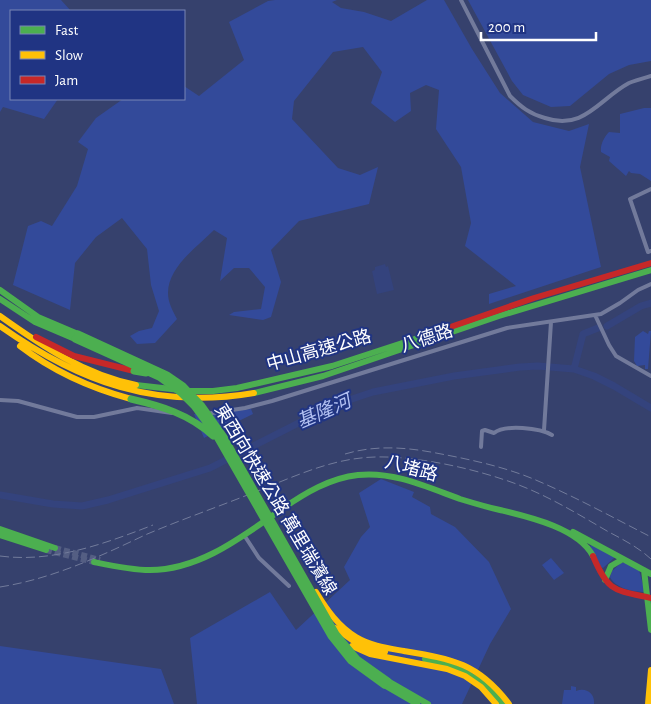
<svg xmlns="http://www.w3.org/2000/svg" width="651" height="704" viewBox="0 0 651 704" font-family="'Alegreya Sans','Noto Sans TC',sans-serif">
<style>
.green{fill:#334a9a}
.water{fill:#34437d}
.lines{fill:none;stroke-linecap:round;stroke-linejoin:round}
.river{stroke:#34437d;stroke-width:7}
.primary-tunnel{stroke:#545e83;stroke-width:6;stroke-dasharray:6 3;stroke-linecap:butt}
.street{stroke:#727a9b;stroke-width:4}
.fast{stroke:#4caf50;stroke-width:6}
.slow{stroke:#ffc107;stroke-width:6}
.jam{stroke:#c62828;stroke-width:6}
.rail{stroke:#727b9b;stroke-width:1;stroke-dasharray:9 4;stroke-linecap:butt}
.fast-bridge{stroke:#4caf50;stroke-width:7}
.labels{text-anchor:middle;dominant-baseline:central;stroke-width:4;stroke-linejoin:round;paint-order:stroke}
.street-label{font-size:18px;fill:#fff;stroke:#203483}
.water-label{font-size:19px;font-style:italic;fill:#b2c0f1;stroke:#203483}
</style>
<rect width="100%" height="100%" fill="#36416d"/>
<path class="green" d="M0 0H61L71 11H11V99H58L44 119 3 107 0 112Z
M275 0H337L332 2 341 8 364 12 391 21 427 0H444L472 49 500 93 533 122 569 131 589 124 580 167 601 267 489 304V294L516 286 465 246 471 223 461 167 436 129 439 90 426 85 410 93 411 111 395 122 371 103 382 72 363 47 333 52 294 101 292 119 338 168 360 175 378 167 369 204 299 221 271 250 281 282 271 317 263 320 229 315 234 312 261 309 265 287 249 268H234L220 281 227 238 214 230C197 247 168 267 168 293 168 303 173 311 177 319L155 343 137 344 130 336 139 331 152 328 159 311 151 285 147 249 122 218 96 237 75 263 70 310 13 285 28 226 41 221 52 226 77 186 88 149 78 142 96 118 123 99H184V86L199 96 244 60 229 22 268 1Z
M468 0H651V61L629 65 609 74 570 106 551 107 523 95 512 81Z
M644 108H651V181L640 174 631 173 629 171 626 176 609 161 610 157 601 152C600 145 604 137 609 132L620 133V114Z
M643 331 648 334 649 331H651L648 369H645V365L637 366 634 361 635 337Z
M251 409 253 414 204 438 194 414Z
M381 479 414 492 412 497 430 507 431 514 455 527 489 562 511 609 490 644 462 704H197L190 638 270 592 296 630 350 580 344 567 361 537 370 527 359 493Z
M592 545 614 556V558L603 568 601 567 590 546Z
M551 558 564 573 554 580 542 565Z
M621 563H627L639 570 645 592C633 592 615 588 610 577L612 571Z
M0 646 161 669 174 704H0Z
M571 686 576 687V691C586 687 595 693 594 704H562L564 690H571Z"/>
<path class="water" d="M385 264 386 267 388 266 394 290 377 294 372 271 375 270V267Z"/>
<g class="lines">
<path class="river" d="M607 326 641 306 651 303
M574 369 583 334 598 328
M0 495 53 504 82 506 108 500 210 468 334 405 373 392 454 376 520 367 538 366 574 369 594 376 614 386 651 408"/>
<path class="primary-tunnel" d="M55 548 100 560
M46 550 94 562"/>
<path class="street" d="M461 0 510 96C521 107 530 114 545 118 584 131 599 99 629 83 636 80 644 78 651 76
M651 189 630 199 648 252 651 251
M595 315 609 345 616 356 651 376
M0 400 18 401 77 417H94L137 408 172 413
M206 414 245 408 272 401 507 328 601 314 620 303 638 290 651 284
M544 430 551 322
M481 447 482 431 485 430 494 433C505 424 540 428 552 435
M244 535 259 558 289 586"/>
<path class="fast" d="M0 290 38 317 78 334
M0 299 35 322 75 339
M136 385 189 391H213L237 388 332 366 436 332
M254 393 323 376 499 316 651 270
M0 529 55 548
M573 532 651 574
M0 535 46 550
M94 562C113 566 131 570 150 570 200 570 243 536 282 509 305 493 330 478 358 475 393 471 427 487 460 499 473 503 487 507 500 510 529 517 578 528 593 556
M644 570 651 630
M605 580 611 566 623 559
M425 659C457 666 483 678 503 704
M388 681 428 704
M384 685 417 704"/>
<path class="slow" d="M0 316C42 346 85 375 136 385
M0 326C79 382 156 410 254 393
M20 346C54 372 90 388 131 399
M316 592C327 610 338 626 356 637 371 646 387 648 404 651 452 659 478 663 509 704
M335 628 358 644 385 652
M352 646 370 654 447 669 465 676 481 687 496 704
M648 704 651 670"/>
<path class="jam" d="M436 332 534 298 651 263
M36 337 74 356 134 371
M593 556C608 592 614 590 651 598"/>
<path class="rail" d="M345 454C375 445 405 447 436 453 468 459 501 466 531 478 572 495 612 517 651 537
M0 556C52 563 104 544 153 525
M0 587C51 579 99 557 145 535 180 520 215 508 250 494 286 480 323 462 361 458 402 453 463 466 502 479 540 491 573 511 607 531 622 539 638 547 651 559"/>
<path class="fast-bridge" d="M78 334 167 375 183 386 202 406 224 437 336 634 357 659 388 681
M75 339 159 377 181 393 194 406 217 437 331 636 351 661 384 685
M134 371 146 373
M131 399C161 406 189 414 213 436"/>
</g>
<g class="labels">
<g class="street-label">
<text transform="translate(427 339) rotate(-18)">八德路</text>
<text transform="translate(319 351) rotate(-16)">中山高速公路</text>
<text transform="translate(411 469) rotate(15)">八堵路</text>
<text transform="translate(275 500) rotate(59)">東西向快速公路 萬里瑞濱線</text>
</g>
<g class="water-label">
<text transform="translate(324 412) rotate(-24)">基隆河</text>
</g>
</g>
<rect x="10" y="10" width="175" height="90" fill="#203483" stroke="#7985b5"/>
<rect x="20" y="26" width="25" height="8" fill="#4caf50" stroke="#7985b5"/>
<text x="55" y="35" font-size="15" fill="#ffffff">Fast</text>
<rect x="20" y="51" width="25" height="8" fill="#ffc107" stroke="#7985b5"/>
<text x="55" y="60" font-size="15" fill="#ffffff">Slow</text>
<rect x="20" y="76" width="25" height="8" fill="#c62828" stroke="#7985b5"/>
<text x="55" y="85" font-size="15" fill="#ffffff">Jam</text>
<path d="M481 32v8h115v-8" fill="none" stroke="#ffffff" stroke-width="2.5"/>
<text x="488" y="32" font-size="15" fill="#ffffff" stroke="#203483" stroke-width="4" paint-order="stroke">200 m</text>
</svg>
